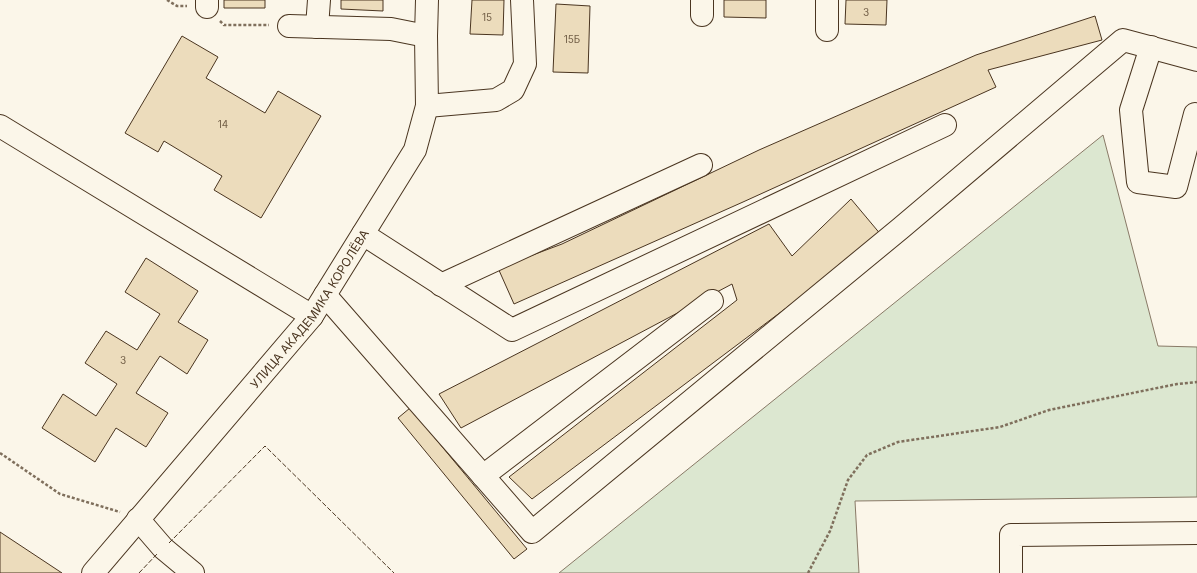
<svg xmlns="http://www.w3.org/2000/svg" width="1197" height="573" viewBox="0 0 1197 573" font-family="Inter,sans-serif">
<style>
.green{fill:#dce7d0;stroke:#887966}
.building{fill:#ecdcbc;stroke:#4a3520}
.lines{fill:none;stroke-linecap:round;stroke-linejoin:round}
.minor-casing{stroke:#4a3520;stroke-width:24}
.path{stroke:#7f6f5c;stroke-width:2.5;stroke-dasharray:3 2;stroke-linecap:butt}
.minor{stroke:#fbf6e9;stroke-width:22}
.fence{stroke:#4a3520;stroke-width:1;stroke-dasharray:5 2;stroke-linecap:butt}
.labels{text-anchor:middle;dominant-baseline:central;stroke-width:3;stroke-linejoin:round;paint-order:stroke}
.number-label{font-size:10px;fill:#725f47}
.street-label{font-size:12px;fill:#4a3520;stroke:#fbf6e9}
</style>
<rect width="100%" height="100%" fill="#fbf6e9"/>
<path class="green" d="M1103 135 1158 346 1197 347V497L855 501 859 573H559Z"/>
<path class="building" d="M224 0H265V8H224Z
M341 0H383V11L341 9Z
M472 0H504L503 35 470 34Z
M724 0H766V18L724 17Z
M846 0H887L886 25 845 24Z
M556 4 590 6 588 73 553 72Z
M1095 16 1102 40 988 70 996 87 743 202 514 304 498 268 562 244 759 150 976 55Z
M182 36 218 57 206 78 265 113 278 91 321 116 261 218 214 190 222 176 164 141 158 152 125 133Z
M851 199 882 236 532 499 509 477 737 300 732 284 461 428 439 394 769 224 792 256Z
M146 258 198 291 178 322 208 340 187 374 160 356 136 393 168 413 146 447 116 428 95 462 42 428 63 394 96 416 117 384 85 363 106 331 137 350 160 314 125 292Z
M410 408 527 549 514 559 398 418Z
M0 532 62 573H0Z"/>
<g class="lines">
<g class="minor-casing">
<g id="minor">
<path d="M207 0V7"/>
<path d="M702 15V0"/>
<path d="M289 26 391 29 426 36"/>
<path d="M317 27 319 0"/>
<path d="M827 30V0"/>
<path d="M1151 47 1131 110 1138 182 1176 187 1195 114 1197 115"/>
<path d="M427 106 496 100 513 90 525 64 522 0"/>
<path d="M0 126 312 316"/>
<path d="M363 234 512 330 945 125"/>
<path d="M441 285 701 165"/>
<path d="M325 295 532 532 901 228 1123 40 1197 60"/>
<path d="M483 476 712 301"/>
<path d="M138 519 163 548 193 573"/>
<path id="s1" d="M93 573 312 316 415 150 427 106 426 36 427 0"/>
<path d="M1011 573V535L1197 533"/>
</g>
</g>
<path class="path" d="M167 0 177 6H187
M220 21 224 25H269
M0 453 60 494 120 512
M808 573 830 531 848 480 867 455 898 442 1000 427 1049 410 1177 384 1197 382"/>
<use href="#minor" class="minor"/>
<path class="fence" d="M169 543 265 446 394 573
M139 573 157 554"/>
</g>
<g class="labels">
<g class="number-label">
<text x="866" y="12">3</text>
<text x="487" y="17">15</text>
<text x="572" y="39">15Б</text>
<text x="223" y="124">14</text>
<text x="123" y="360">3</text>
</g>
<g class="street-label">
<text stroke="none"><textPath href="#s1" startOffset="342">УЛИЦА АКАДЕМИКА КОРОЛЁВА</textPath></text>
</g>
</g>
</svg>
